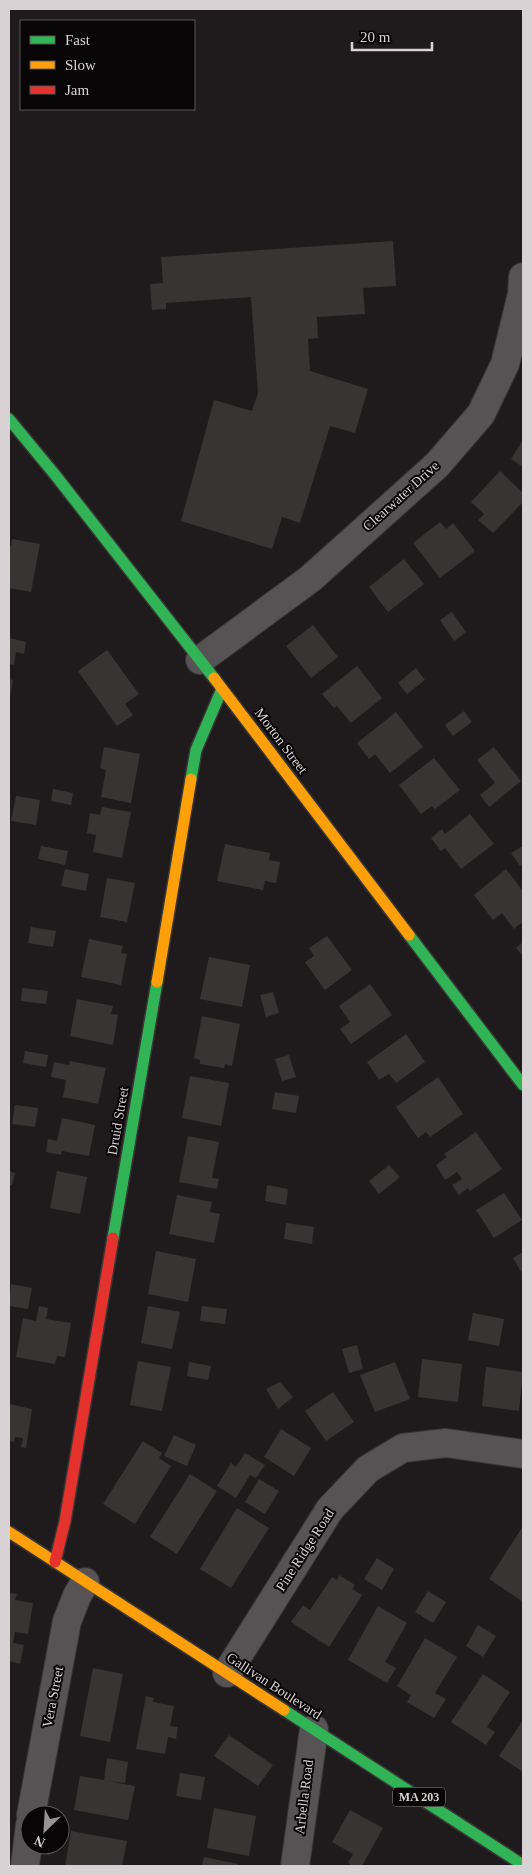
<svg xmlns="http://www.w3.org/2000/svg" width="532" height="1875" viewBox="0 0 532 1875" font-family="'Times New Roman',serif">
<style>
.building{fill:#363534}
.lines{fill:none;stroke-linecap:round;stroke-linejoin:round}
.street-casing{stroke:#3a3637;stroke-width:30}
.fast-casing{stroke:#3a3637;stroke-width:14}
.slow-casing{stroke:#3a3637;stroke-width:14}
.jam-casing{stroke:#3a3637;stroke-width:14}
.street{stroke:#575354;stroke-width:28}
.fast{stroke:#30b455;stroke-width:11}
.slow{stroke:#ff9f0a;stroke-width:11}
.jam{stroke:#e5322d;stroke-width:11}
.labels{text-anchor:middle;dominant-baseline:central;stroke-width:4;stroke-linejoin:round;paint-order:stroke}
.shield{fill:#080506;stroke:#9a9496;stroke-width:1}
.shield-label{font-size:12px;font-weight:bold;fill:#d8d2d4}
.street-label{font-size:14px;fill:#d8d2d4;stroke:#080506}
</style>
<rect width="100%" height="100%" fill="#1f1b1c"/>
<path class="building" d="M393 241 396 286 363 288 365 314 317 317 318 338 308 339 310 371 368 389 355 433 330 426 300 523 282 517 272 549 181 521 214 400 252 411 258 393 251 297 166 303V309L152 310 150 284 163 283 161 257Z
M523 440V467L511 459Z
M500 471 523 493V502L493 533 478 520 484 514 471 502Z
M440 522 446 529 453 523 475 551 440 578 413 543Z
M12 539 40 544 31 592 9 588V546H11Z
M404 559 424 584 388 612 369 587Z
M452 612 466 632 454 641 440 620Z
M313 625 338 657 311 678 286 646Z
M9 638 26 642 24 654 16 652 14 665 9 664Z
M107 650 139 694 125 704 133 715 117 726 78 671Z
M357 666 382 698 351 723 337 706 334 708 322 694Z
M416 668 425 680 407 694 398 683Z
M9 679 13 680 10 697H9Z
M464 711 472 722 453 736 445 725Z
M396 712 423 747 390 773 375 754 369 759 357 743Z
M104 747 140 754 131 803 101 797 106 770 100 768Z
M494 747 521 781 489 807 480 795 495 783 477 760Z
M434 758 460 790 435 809 432 806 421 814 399 785Z
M53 789 73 793 71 805 51 801Z
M16 796 40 800 36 825 11 821Z
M102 807 131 812 122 858 93 852 96 835 87 833 90 813 100 815Z
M470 814 494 844 461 869 445 848 441 851 431 838 442 829 445 834Z
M225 844 270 853 269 860 280 862 276 883 265 881 263 890 217 881Z
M41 846 68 851 65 865 38 859Z
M523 846V864L520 866 511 853Z
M65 869 89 874 86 891 61 886Z
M506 869 523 891V922L514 929 502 913 493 920 474 895Z
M107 878 135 883 127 922 100 917Z
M31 927 56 931 53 947 28 943Z
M327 936 352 970 325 990 305 962 314 956 309 948Z
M89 939 123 946 121 953 127 954 121 985 81 977Z
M523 942V956L516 948Z
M209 957 250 965 242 1007 200 999Z
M370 984 392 1015 351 1044 340 1029 350 1022 339 1006Z
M22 988 48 991 46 1004 21 1001Z
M273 992 279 1013 266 1017 260 995Z
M77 999 113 1006 111 1014 118 1015 113 1045 70 1036Z
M202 1016 240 1024 232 1066 225 1064 224 1068 200 1064V1060L194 1058Z
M406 1034 425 1062 396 1083 389 1074 379 1080 367 1062Z
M25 1051 48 1055 46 1067 23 1063Z
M289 1055 296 1077 282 1081 275 1059Z
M70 1061 106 1068 98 1104 63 1097 66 1080 51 1077 54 1062 69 1065Z
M190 1076 229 1083 221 1126 182 1118Z
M438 1077 463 1114 430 1137 426 1132 418 1138 396 1107Z
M275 1092 299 1096 296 1113 272 1109Z
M15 1105 38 1108 35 1127 12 1124Z
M62 1118 95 1125 89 1156 62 1151 61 1155 46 1152 48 1139 57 1141Z
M476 1132 502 1169 470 1191 468 1188 459 1195 452 1185 462 1179 457 1172 445 1180 436 1165 447 1157 444 1154Z
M188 1136 219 1142 212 1178 219 1179 217 1189 179 1182Z
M389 1165 400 1177 379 1194 369 1181Z
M9 1171 15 1173 12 1185H9Z
M57 1171 87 1177 80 1214 50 1208Z
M267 1185 288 1189 286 1205 265 1201Z
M504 1193 522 1220 494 1238 476 1210Z
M177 1195 212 1202 210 1212 220 1214 214 1243 169 1234Z
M286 1223 314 1227 312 1244 284 1239Z
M156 1251 196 1259 188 1302 148 1294Z
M523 1252V1275L513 1258Z
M11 1284 32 1288 28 1309 9 1306Z
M39 1306 48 1308 46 1319 71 1323 65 1357 57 1356 55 1364 16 1357 23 1318 36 1321Z
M148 1306 180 1312 172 1349 141 1343Z
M202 1306 227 1309 225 1324 200 1321Z
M473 1313 504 1319 499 1346 468 1340Z
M357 1345 363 1369 349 1373 342 1349Z
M422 1359 462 1364 458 1402 418 1397Z
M138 1361 171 1367 162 1411 130 1405Z
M189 1362 211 1366 208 1380 187 1376Z
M395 1362 410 1399 375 1412 360 1375Z
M486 1367 523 1372 519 1411 482 1406Z
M280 1382 293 1397 278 1409 266 1389Z
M333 1392 354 1422 326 1441 305 1411Z
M9 1404 32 1409 26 1448 21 1447 23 1438 15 1437 14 1442 9 1441Z
M281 1429 311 1448 294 1476 264 1457Z
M174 1435 196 1445 187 1466 164 1456Z
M143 1441 162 1453 159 1458 171 1466 135 1524 103 1504Z
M245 1453 265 1465 256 1478 250 1475 236 1498 217 1486 231 1463 236 1467Z
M190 1474 217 1491 177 1554 150 1537Z
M259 1479 279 1491 265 1514 245 1502Z
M237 1508 269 1528 231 1588 200 1569Z
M523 1526V1602L489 1579Z
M377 1558 394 1569 382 1590 364 1579Z
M339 1575 355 1585 352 1589 362 1595 329 1647 291 1622 303 1605 310 1610 332 1577 337 1580Z
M428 1591 446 1602 433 1623 415 1612Z
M9 1593 17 1594 15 1600 33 1603 28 1634 15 1632 13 1643 24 1645 20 1664 9 1661Z
M378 1606 407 1623 385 1662 396 1668 387 1683 348 1660Z
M478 1625 496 1636 483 1657 466 1646Z
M425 1638 457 1657 435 1693 446 1699 434 1718 407 1702 411 1695 397 1686Z
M93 1668 123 1674 110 1742 80 1736Z
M483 1674 510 1692 487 1727 495 1732 486 1745 451 1722Z
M146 1696 154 1698 153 1702 174 1706 170 1726 178 1727 176 1739 168 1737 165 1754 136 1749Z
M523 1720V1772L499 1756Z
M229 1735 273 1765 258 1786 214 1756Z
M107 1758 128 1762 125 1783 108 1781 135 1786 128 1820 74 1810 80 1776 104 1780Z
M180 1773 205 1777 201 1800 176 1796Z
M214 1808 256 1816 249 1856 207 1848Z
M350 1810 383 1828 362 1866H353L348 1863 353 1854 332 1842Z
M71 1831 127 1841 122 1866H65Z
M204 1857 238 1864 237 1866H202Z"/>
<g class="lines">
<g class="street-casing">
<path id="street" d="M200 660 310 579 437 465 481 414 505 364 522 294 523 277
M227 1673 330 1509 368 1469 403 1448 446 1443 523 1454
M31 1815 67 1621 77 1596 85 1582
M25 1866 30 1825
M295 1866 314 1729"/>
</g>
<g class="fast-casing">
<path id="fast" d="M9 419 56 476 214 678
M191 779 196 750 222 689
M409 935 523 1085
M113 1238 157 982
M284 1710 523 1865"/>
</g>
<g class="slow-casing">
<path id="slow" d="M214 678 409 935
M157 982 191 779
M9 1532 284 1710"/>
</g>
<g class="jam-casing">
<path id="jam" d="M55 1562 65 1521 113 1238"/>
</g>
<use href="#street" class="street"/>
<use href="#fast" class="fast"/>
<use href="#slow" class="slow"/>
<use href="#jam" class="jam"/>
</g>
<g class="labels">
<rect class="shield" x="393" y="1787.5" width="52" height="19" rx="4"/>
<g class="shield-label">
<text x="419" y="1797">MA 203</text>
</g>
<g class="street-label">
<text transform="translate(401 496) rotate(-42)">Clearwater Drive</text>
<text transform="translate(281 741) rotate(53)">Morton Street</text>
<text transform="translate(118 1121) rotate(-80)">Druid Street</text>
<text transform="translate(305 1550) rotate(-57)">Pine Ridge Road</text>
<text transform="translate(274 1686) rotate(33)">Gallivan Boulevard</text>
<text transform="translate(53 1697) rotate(-79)">Vera Street</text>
<text transform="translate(304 1797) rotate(-83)">Arbella Road</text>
</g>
</g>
<rect width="532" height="1875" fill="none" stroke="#d8d2d4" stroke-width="20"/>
<rect x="20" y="20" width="175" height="90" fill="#080506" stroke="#5b5758"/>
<rect x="30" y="36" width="25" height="8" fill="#30b455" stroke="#5b5758"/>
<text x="65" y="45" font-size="15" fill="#d8d2d4">Fast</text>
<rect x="30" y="61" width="25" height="8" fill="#ff9f0a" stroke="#5b5758"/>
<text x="65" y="70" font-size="15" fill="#d8d2d4">Slow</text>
<rect x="30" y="86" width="25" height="8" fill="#e5322d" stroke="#5b5758"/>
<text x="65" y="95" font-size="15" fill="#d8d2d4">Jam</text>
<g transform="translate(45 1830) rotate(205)"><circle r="24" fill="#080506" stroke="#5b5758"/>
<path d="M0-4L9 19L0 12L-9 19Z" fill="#979294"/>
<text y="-8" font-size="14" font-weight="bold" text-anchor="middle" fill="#d8d2d4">N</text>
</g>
<path d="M352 42v8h80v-8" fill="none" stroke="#d8d2d4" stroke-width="2.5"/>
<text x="360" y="42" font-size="15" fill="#d8d2d4" stroke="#080506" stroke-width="4" paint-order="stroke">20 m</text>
</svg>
